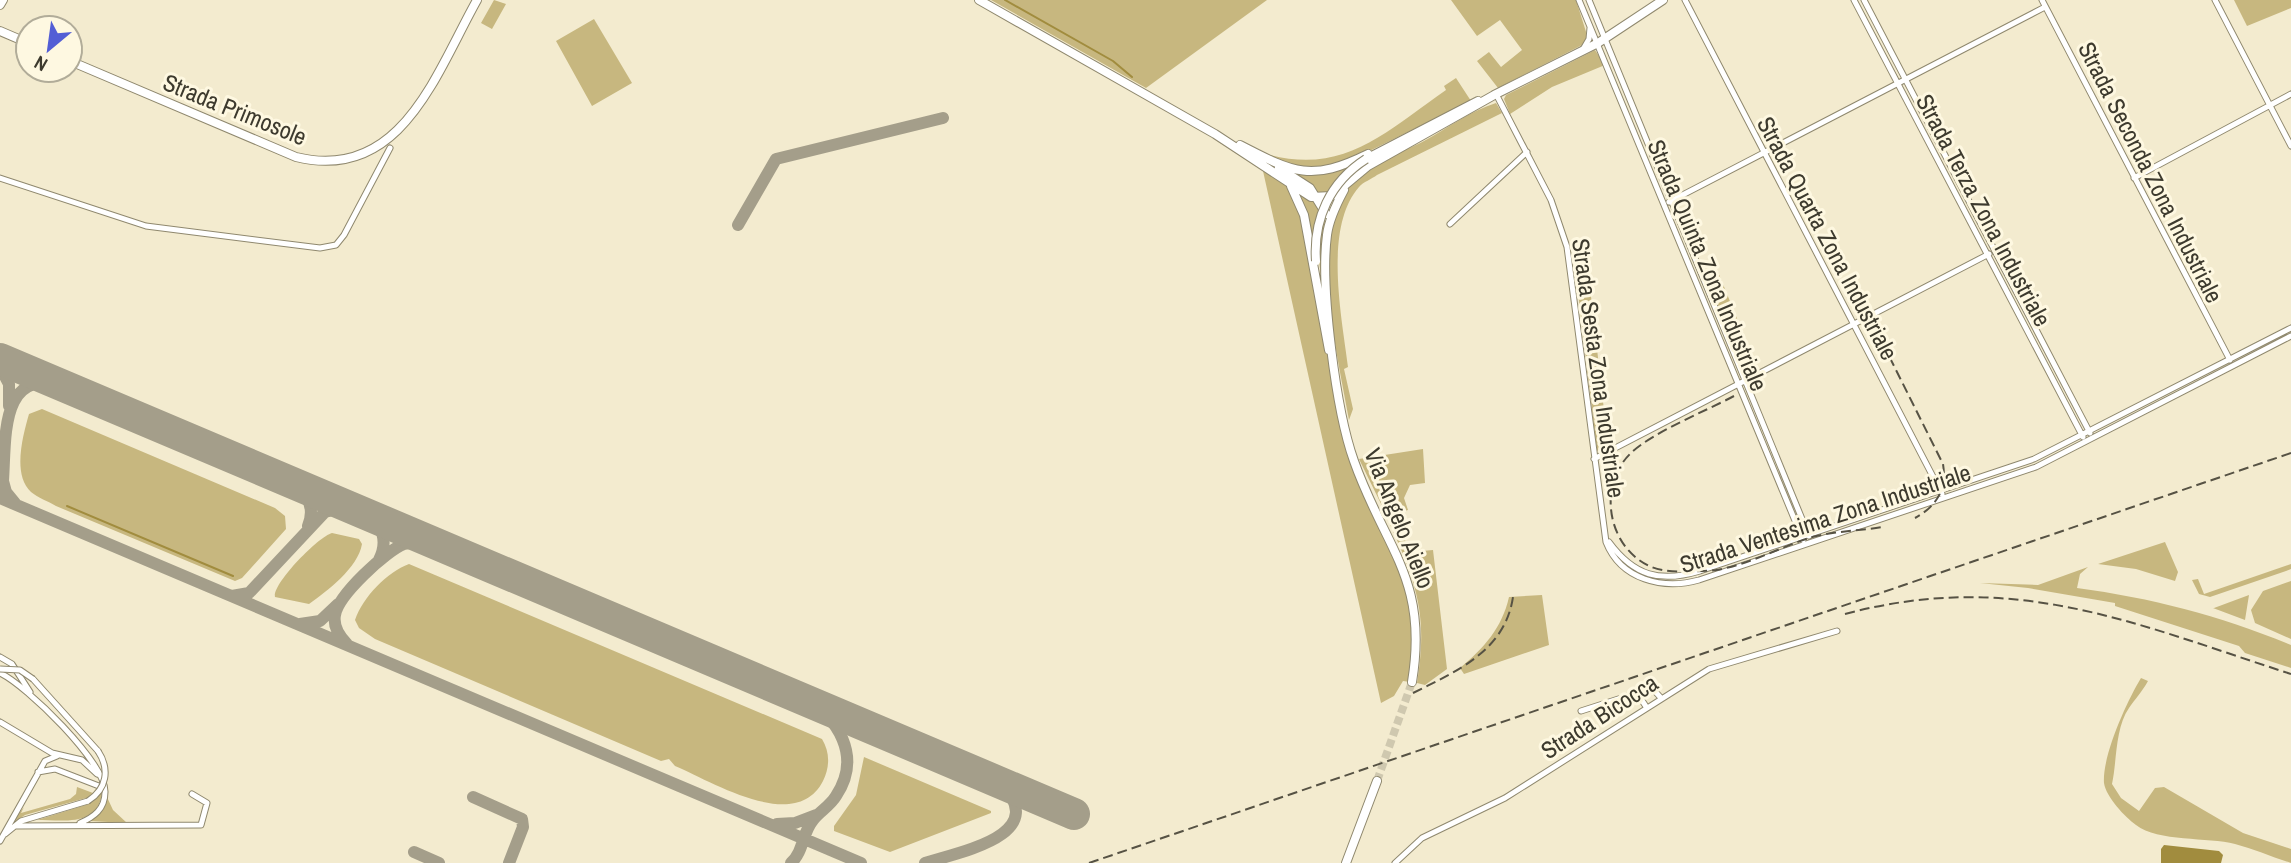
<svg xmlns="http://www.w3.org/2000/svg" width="2291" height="863" viewBox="0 0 2291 863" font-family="'Archivo Narrow',sans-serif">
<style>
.green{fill:#c7b77f}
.water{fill:#a18c3e}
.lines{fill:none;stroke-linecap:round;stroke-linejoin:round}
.stream{stroke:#a18c3e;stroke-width:2}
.taxiway{stroke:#a49e8a;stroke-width:12}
.runway{stroke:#a49e8a;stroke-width:32}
.secondary-tunnel{stroke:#cfc8af;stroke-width:8;stroke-dasharray:8 4;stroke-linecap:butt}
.street-casing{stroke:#8f886e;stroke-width:7}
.secondary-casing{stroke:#8f886e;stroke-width:10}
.street{stroke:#fff;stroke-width:5}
.secondary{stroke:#fff;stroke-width:8}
.rail{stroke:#565244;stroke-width:2;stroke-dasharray:10 5;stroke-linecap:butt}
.street-bridge-casing{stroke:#8f886e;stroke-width:7;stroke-linecap:butt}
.secondary-bridge-casing{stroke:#8f886e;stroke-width:10;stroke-linecap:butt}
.street-bridge{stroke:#fff;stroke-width:5}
.secondary-bridge{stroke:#fff;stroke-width:8}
.labels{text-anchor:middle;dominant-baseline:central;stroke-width:6;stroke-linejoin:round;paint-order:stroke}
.street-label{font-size:24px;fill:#3d3a2e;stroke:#fef8e1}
</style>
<rect width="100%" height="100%" fill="#f3ebcf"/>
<path class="green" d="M494 0 506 4 492 29 481 23Z
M991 0H1267L1146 88Z
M1451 0H1576L1587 35 1584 44 1498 88 1477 61 1489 52 1501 67 1522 50 1500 20 1477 36Z
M2234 0H2291V8L2247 26Z
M594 19 632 83 592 106 556 41Z
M1595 50 1605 65 1552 87 1510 114 1504 99 1506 95Z
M1456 78 1471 101 1341 165 1301 169 1263 153C1343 177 1384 133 1446 90L1444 86Z
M1496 103 1502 113 1377 175C1372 179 1363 182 1359 187 1323 228 1342 318 1348 367L1344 369 1353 409 1349 420C1339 362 1308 238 1347 188 1366 165 1399 154 1424 141 1448 128 1470 111 1496 103Z
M1214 139 1285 181 1302 215 1346 451 1396 560 1413 614 1410 682 1403 681 1394 696 1381 703 1263 171Z
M1360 160 1327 196H1318L1283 168 1305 173Z
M1295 188 1311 198 1325 214V303L1319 262Z
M1718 272 1738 321 1732 325 1750 374 1745 372 1707 278Z
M1589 279 1608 445 1597 451 1577 284Z
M42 409 275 508 285 516 286 529 242 578 235 581 56 506C48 501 38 498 31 492 12 475 23 435 29 414Z
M1423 449 1425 483 1410 485 1404 498 1408 510 1387 516 1359 459Z
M1395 516 1410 552 1433 550 1447 669 1425 685 1417 683C1428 615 1417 584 1389 522Z
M332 533 359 539 362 544C358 568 327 591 309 604L275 597C272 584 318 537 332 533Z
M2165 542 2178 572 2175 581 2136 569 2098 564Z
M409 564 822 739C830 752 830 767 823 781 796 834 713 782 675 766L669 759 661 761 375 639 359 628 355 620C363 597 387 572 409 564Z
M2291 564V569L2286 571 2210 597 2199 594 2192 580 2198 579 2204 594Z
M2088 567 2080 574 2077 588C2152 598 2221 616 2291 645V668L2245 653 2239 646 2115 606V603L2028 588 1980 583 2038 585Z
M2291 581V639L2255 623 2251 610 2263 591Z
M1542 595 1549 645 1464 674 1460 668C1484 648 1502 628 1509 597Z
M2249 595 2245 620 2213 608H2214Z
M2141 678 2148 681C2142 692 2135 699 2129 708 2115 728 2117 761 2112 784L2121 798 2139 811 2155 788 2164 787 2243 833 2291 849V863C2272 857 2254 849 2235 844 2208 837 2158 842 2136 825 2125 817 2106 797 2104 783 2102 756 2127 701 2141 678Z
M864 757 991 811V813L890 852 834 831V826L856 795Z
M77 787 93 793 97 787 102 793C98 827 63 820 37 820L89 804 86 798 25 815 9 826 24 807 21 813 70 799 76 794Z
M106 795 113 810 127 823 89 821 96 817Z"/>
<path class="water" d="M2164 845 2219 851 2223 855 2221 863H2161V849Z"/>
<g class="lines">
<path class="stream" d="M1005 0 1113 61 1132 77
M67 506 233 576"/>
<path class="taxiway" d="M738 225 776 159 943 118
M0 367 9 384V406
M281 478C301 488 318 501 308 526
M0 498 861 863
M15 503 6 492 3 481C6 435 0 365 67 387
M364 513C382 524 389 540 379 560
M232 596 249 593 325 512 340 508 359 511
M300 624 320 621 338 604
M347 644C339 636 333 626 335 615 338 595 386 551 404 544 415 541 426 542 437 544
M473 797 522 819 523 827 509 863
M777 824 795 823 816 815
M414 852 439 863
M791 863C804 851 802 833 813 820 820 811 830 806 836 796 862 757 839 716 801 698
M925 863C959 852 1052 835 1001 784"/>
<path class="runway" d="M0 359 1074 814"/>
<path class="secondary-tunnel" d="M1377 781 1412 682"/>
<g class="street-casing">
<path id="street" d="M1579 0 1803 540
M1589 0 1809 536
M1685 0 1942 494
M1854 0 2083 437
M1864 0 2090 433
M2042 0 2230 360
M2215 0 2291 146
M1582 51 1589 39 1590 28
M1496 94 1551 200 1567 247 1606 542C1621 580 1663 590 1699 580L2036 467 2291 336
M0 178 146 226 320 248 336 245 344 235 390 148
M2134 178 2291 94
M1669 202 2045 7
M1450 224 1527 152
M1594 459 1989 254
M1609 542C1634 576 1660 583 1700 571L2034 459 2291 328
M0 657 12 664 30 692
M0 673C26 685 106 763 105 792 105 809 94 817 80 823
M33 679 98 751
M1647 708 1637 693 1652 688 1661 698
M1581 711 1637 693
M0 722 52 753 82 760 97 774
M38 772 55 769 104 788
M15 826 201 825 207 803 192 794
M5 834 21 821 88 801
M0 841 45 761 57 756
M1395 863 1422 838 1505 798 1709 669 1837 631"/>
</g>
<g class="secondary-casing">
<path id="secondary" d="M979 0 1215 134 1311 197 1332 196 1368 166 1496 94
M0 5 3 0
M0 31 28 43
M70 61 296 157C401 183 436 73 477 0
M1494 95 1598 43 1663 0
M1240 145C1294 173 1311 182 1368 154
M1366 159 1478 101
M1279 168 1310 188 1326 214
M1291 186 1304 215 1329 350
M1344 190C1337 203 1329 219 1327 235 1320 287 1336 411 1354 461 1385 549 1429 579 1412 682
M1346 863 1377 781"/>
</g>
<use href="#street" class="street"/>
<use href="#secondary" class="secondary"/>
<path class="rail" d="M1876 330 1943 464C1947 489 1937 506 1915 518
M1734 396C1706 411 1653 432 1631 453 1598 484 1606 545 1649 566 1665 573 1685 572 1702 571 1737 571 1775 549 1809 538 1833 531 1858 531 1883 527
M1845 614C2014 569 2133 623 2291 674
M1413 693C1457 671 1505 651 1513 597
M1089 863 2291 453"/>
<g class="street-bridge-casing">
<path id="street-bridge" d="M0 669 20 670 33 679
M88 801C107 789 110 769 98 751"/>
</g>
<g class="secondary-bridge-casing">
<path id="secondary-bridge" d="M1316 261C1313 219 1330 182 1366 159"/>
</g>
<use href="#street-bridge" class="street-bridge"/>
<use href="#secondary-bridge" class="secondary-bridge"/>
</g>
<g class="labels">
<g class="street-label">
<text transform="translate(235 109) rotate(22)">Strada Primosole</text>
<text transform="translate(2151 172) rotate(63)">Strada Seconda Zona Industriale</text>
<text transform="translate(1984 210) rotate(62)">Strada Terza Zona Industriale</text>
<text transform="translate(1828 238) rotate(62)">Strada Quarta Zona Industriale</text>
<text transform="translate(1708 265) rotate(67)">Strada Quinta Zona Industriale</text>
<text transform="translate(1599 368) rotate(82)">Strada Sesta Zona Industriale</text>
<text transform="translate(1400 518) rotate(68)">Via Angelo Aiello</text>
<text transform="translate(1825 518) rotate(-18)">Strada Ventesima Zona Industriale</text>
<text transform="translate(1599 716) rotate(-33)">Strada Bicocca</text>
</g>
</g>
<g transform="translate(49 49) rotate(209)"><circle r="33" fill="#fef8e1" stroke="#b1ac99" stroke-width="2"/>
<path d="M0-5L12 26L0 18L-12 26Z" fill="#535ed5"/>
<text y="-10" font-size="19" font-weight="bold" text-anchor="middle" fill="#3d3a2e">N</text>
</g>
</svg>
